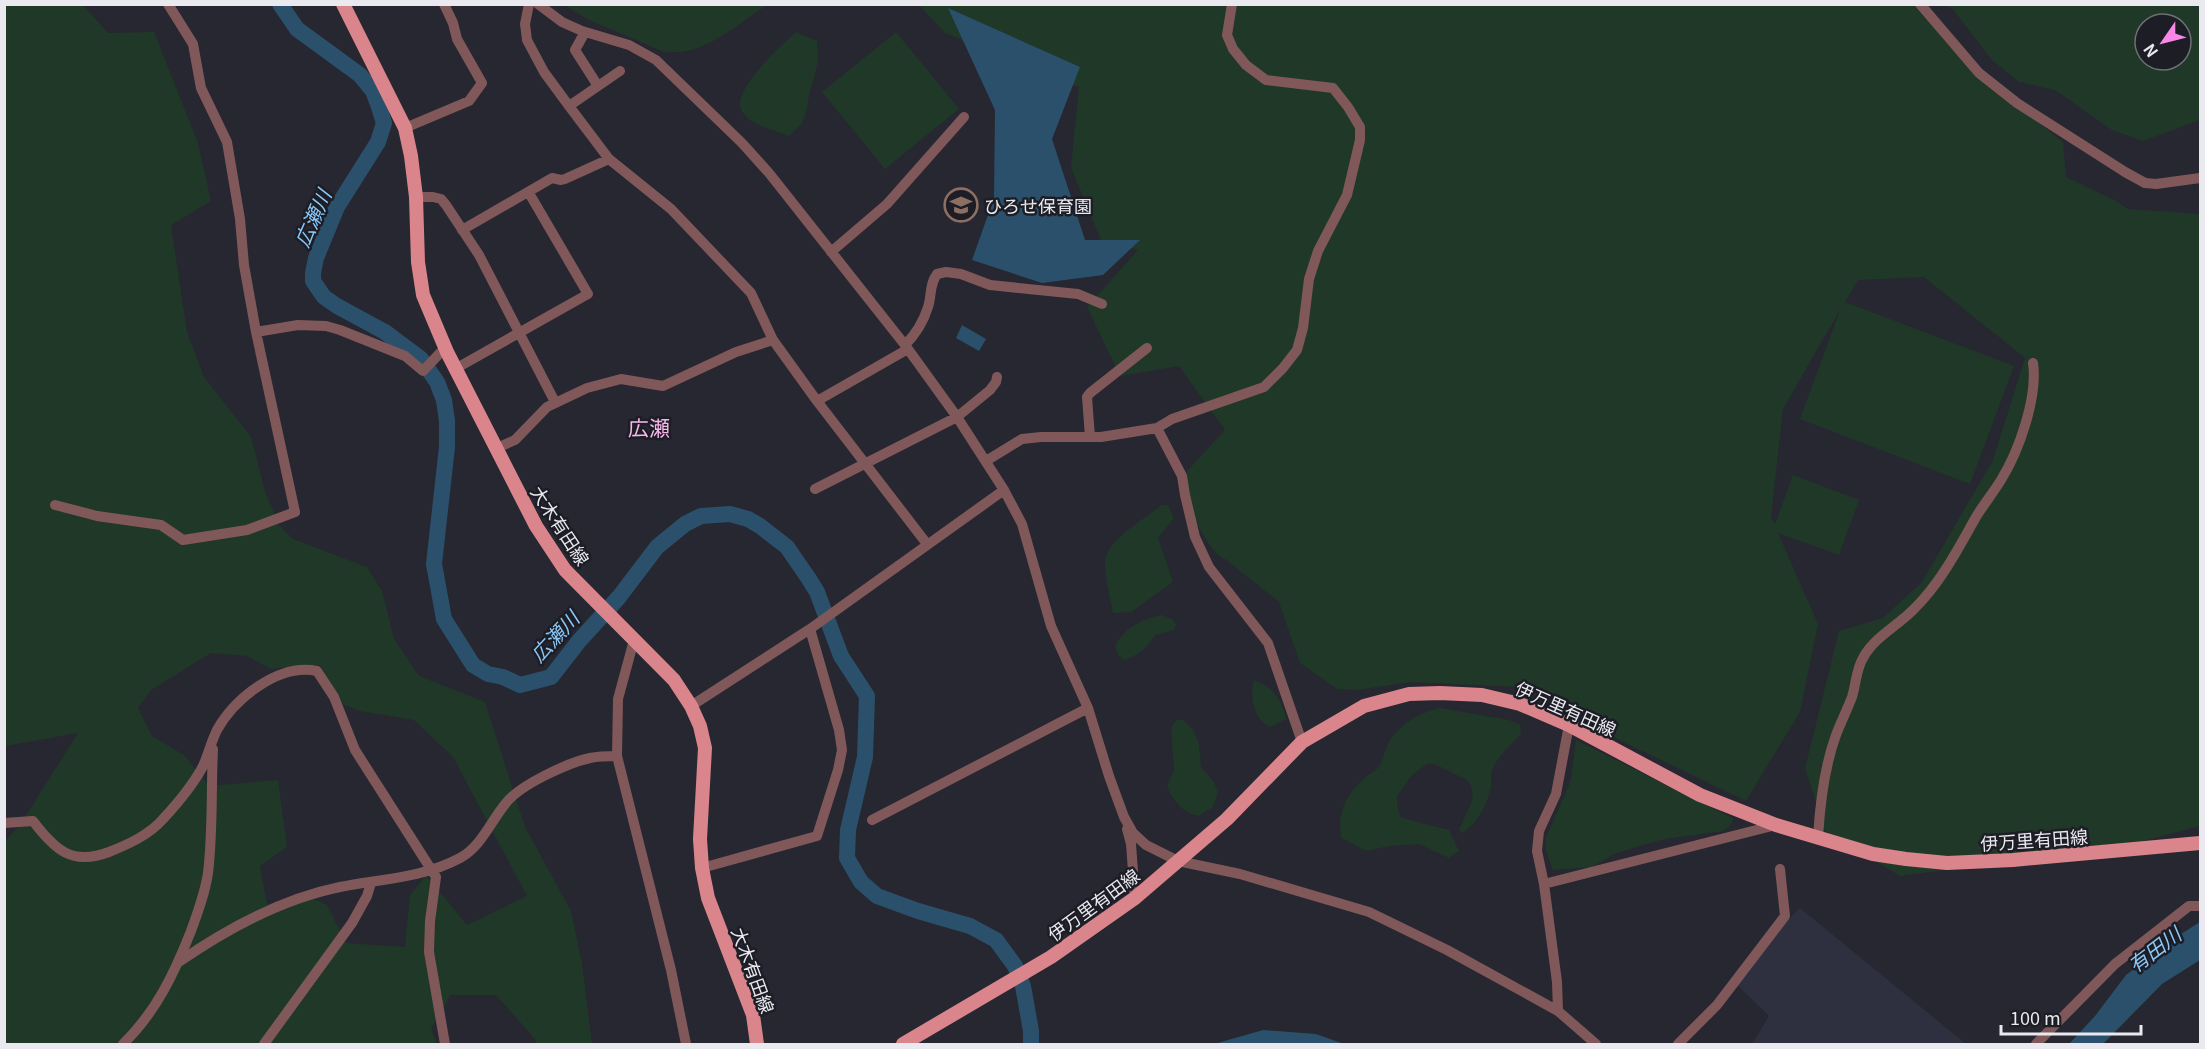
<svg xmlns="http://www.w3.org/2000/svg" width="2205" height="1049" viewBox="0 0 2205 1049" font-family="Georgia,'Noto Sans JP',serif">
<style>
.built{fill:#2f303f}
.green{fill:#203828;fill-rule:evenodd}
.water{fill:#2b506c}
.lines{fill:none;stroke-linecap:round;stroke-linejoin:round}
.river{stroke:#2b506c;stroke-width:16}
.minor{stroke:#81585a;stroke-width:10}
.major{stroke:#da858b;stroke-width:14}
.labels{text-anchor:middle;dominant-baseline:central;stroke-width:5;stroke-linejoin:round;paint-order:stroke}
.poi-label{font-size:18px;fill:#e9e9ef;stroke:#1d1d26;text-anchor:start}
.street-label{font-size:18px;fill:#e9e9ef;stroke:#1d1d26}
.water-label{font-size:20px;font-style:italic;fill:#8ac8f8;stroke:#1d1d26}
.quarter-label{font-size:21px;fill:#f6b5e9;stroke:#1d1d26}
</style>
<rect width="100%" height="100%" fill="#262730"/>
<path class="built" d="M1800 908 1966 1044H1752L1769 1016 1737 985 1782 926Z"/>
<path class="green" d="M764 4V7C734 27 700 59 662 51L589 20 564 5Z
M5 5H83L108 33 154 32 198 143 211 201 171 225 187 332 204 377 251 437 265 491 279 525 293 539 367 567 382 591 394 639 419 676 485 702 525 827 571 911 582 964 592 1044H536L535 1039 496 995H451L431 1029 437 1044H5L4 842 20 825 78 733 5 746ZM211 653 247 656 271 669 320 665 343 704 359 711 414 720 453 757 527 896 467 925 426 875 410 895 405 947 346 943 327 905 311 898 267 904 260 866 287 847 278 780 209 786 184 755 152 736 138 708 151 690Z
M919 5H1929L1975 72 2063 142 2066 177 2116 201 2128 209 2200 214V826L2121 847 1900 876 1825 831 1805 768 1839 631 1883 618 1922 582 1993 460 2025 358 1924 277 1858 280 1845 302 2014 366 1970 484 1800 419 1840 310 1783 409 1771 517 1775 524 1793 475 1859 500 1839 555 1778 533 1818 624 1800 712 1746 801 1582 722 1550 702 1517 687 1411 682 1357 690 1337 689 1300 663 1279 602 1225 559C1213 556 1192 517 1188 504 1185 495 1187 481 1187 471L1225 430 1179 366 1120 376 1087 307 1138 250 1101 240 1071 168 1079 87 1026 70 995 52 945 33Z
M1940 5H2200V120L2143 141 2112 130 2055 90 2019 82 1991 59 1952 8ZM2145 24H2181V60H2145Z
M796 32 817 41 818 62 809 95 807 110 802 123 789 136C775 130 752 126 743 113 727 93 782 45 796 32Z
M896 32 959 109 885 169 822 92Z
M1161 505H1168L1174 518 1158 538 1173 582 1131 612 1113 613C1111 601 1104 573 1105 561 1108 538 1146 519 1161 505Z
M1162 615 1172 619 1176 624 1174 630 1155 635C1147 648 1140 655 1124 660L1118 655 1115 646C1125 627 1142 619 1162 615Z
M1254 681C1271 684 1284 702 1286 719L1270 727C1254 721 1249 695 1254 681Z
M1440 708 1509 720 1520 725 1521 734C1512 745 1496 757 1492 771 1490 775 1492 780 1491 785 1488 804 1478 822 1463 833L1459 830 1473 798 1471 785 1467 780 1434 764H1427L1412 775 1397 796V803L1400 816 1409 820 1449 830 1459 851 1449 858 1419 844 1389 846 1366 851 1341 838C1337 813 1346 793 1366 777 1370 773 1377 771 1380 765 1384 759 1384 751 1388 744 1398 725 1420 712 1440 708Z
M1176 720H1183L1193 729 1199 744 1201 767 1214 782 1218 792 1213 807 1198 816C1182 812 1173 801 1167 786L1174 770 1171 728Z
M1576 740 1734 819 1729 827 1723 831 1665 839 1636 847 1614 854 1592 867 1553 870 1546 851 1545 840 1571 780Z"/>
<path class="water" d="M948 8 1080 67 1052 139 1085 240H1140L1103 275 1042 283 972 260 994 198 995 110Z
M962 325 986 339 979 351 956 338Z
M2200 922V960L2162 984 2103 1044H2069L2095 1016 2126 975 2181 934Z
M1263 1030 1316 1034 1344 1044H1214Z"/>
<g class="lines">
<path class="river" d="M280 4 297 29 360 75 373 91 379 107 384 123 378 142 337 207 316 258 313 273V281L324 297 337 306 385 332 421 359 437 382 444 400 447 421V447L434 564 444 619 473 665 488 674 503 677 520 685 551 677 579 641 619 597 657 547 685 524 701 516 730 514 748 519 760 526 787 547 809 579 817 592 841 656 867 696 865 757 848 830 847 858 861 882 877 896 918 911 970 926 996 940 1015 966 1023 986 1031 1031V1044"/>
<path class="minor" d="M529 4 525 24 527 40 544 72 569 106 609 159 671 209 751 293 773 340 817 401 927 544
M538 4 562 22 582 31 629 45 656 60 742 143 769 173 905 345 957 417 1004 490 1022 524 1051 626 1088 708 1109 776 1124 817 1133 833 1146 845 1178 861 1240 874 1369 912 1447 950 1558 1011 1596 1044
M1920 4 1979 73 2017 103 2125 172 2145 183 2156 184 2200 178
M585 32 575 50 598 86
M569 106 620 71
M405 128 469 101 482 83 457 39 453 23 444 4
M416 197H433L441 199 446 205 479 255 555 402
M462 230 552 178 561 180 565 179 609 159
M831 252 887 204 964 117
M256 332 298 325 326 326 340 330 405 356 423 371 440 353 447 352
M905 345C916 334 923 323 928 307 932 295 929 285 937 274L946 272 961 274 990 285 1078 294 1102 304
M455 369 588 294 529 193
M817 401 908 349
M1157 428 1182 476 1185 495 1195 537 1209 567 1268 643 1302 742
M1090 437 1087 397 1090 393 1147 348
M497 448 515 440 547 407 587 388 621 379 663 386 736 352 773 340
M986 461 1022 439 1041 437H1101L1157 428 1172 419 1264 387 1283 368 1297 350 1303 328 1309 279 1318 251 1347 195 1360 140V127L1348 107 1333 88 1266 80 1246 65 1233 49 1227 35 1232 4
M815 489 957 417 990 390 996 382 997 377
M55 505 97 516 161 525 183 540 247 530 295 512 256 332 244 265 240 219 227 142 201 88 193 44 168 4
M634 640 618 699 617 756 671 970 686 1044
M691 706 810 629 1004 490
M872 820 1088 708
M4 823 33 821C55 850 72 866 109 852 129 844 149 835 163 819 177 804 192 786 202 768 208 756 211 742 217 730 235 698 279 663 317 671L334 697 355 750 436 877 430 921 429 952 445 1044
M1127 829 1131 844 1135 898
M1818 838C1820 802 1824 768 1836 735 1841 722 1847 710 1852 697 1856 684 1856 670 1863 658 1875 636 1898 626 1915 608 1941 582 1958 549 1976 517 1984 504 1993 493 2001 480 2019 451 2038 397 2033 363
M702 868 817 836 838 770 842 750 839 730 810 629
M1544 884 1776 825
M179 962C228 928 281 899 340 887 380 879 423 878 460 858 481 847 491 821 506 803 520 785 567 763 590 758 599 756 608 756 617 756
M1558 1011 1557 982 1544 884 1537 851 1539 831 1556 794 1569 725
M123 1044C156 1012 174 974 191 931 198 912 205 893 208 873 213 832 211 790 213 749
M264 1044 352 923 367 896 371 883
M1678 1044 1717 1005 1785 916 1780 869
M2036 1044 2115 964 2189 906H2200"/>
<path class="major" d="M343 4 405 128 411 156 416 197 418 262 423 295 447 352 536 526 565 570 674 680 691 706 700 726 705 748 700 839 702 868 708 898 753 1015 757 1044
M903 1044 1051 957 1135 898 1227 819 1302 742 1364 706 1409 694 1440 693 1482 695 1520 704 1569 725 1700 795 1776 825 1873 854 1906 859 1947 863 2013 860 2200 843"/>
</g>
<defs>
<g id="school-ring" transform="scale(1.725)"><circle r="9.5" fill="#1d1d26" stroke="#8d6e63" stroke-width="1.5"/><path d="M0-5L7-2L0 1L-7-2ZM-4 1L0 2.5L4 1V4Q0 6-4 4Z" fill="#8d6e63"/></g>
</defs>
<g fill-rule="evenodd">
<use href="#school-ring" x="961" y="205"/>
</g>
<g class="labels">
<g class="poi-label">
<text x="984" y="205">ひろせ保育園</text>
</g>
<g class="street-label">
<text transform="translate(561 525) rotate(57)">大木有田線</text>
<text transform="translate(1566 708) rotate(24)">伊万里有田線</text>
<text transform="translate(2034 839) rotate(-4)">伊万里有田線</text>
<text transform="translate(1093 904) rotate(-36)">伊万里有田線</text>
<text transform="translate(754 970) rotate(70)">大木有田線</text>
</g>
<g class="water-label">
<text transform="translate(312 218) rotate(-66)">広瀬川</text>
<text transform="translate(554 636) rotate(-47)">広瀬川</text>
<text transform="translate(2154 949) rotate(-37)">有田川</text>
</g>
<g class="quarter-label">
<text x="649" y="427">広瀬</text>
</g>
</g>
<rect width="2205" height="1049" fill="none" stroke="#e9e9ef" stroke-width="12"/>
<g transform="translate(2163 42) rotate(235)"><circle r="28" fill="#1d1d26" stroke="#6f6f76" stroke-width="1.5"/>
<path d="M0-4.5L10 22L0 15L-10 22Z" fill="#fa87e7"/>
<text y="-9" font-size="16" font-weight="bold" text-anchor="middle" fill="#e9e9ef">N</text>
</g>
<path d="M2001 1025v9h140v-9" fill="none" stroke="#e9e9ef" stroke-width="3"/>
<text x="2010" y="1025" font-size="18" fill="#e9e9ef" stroke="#1d1d26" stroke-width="4.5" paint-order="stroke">100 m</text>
</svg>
